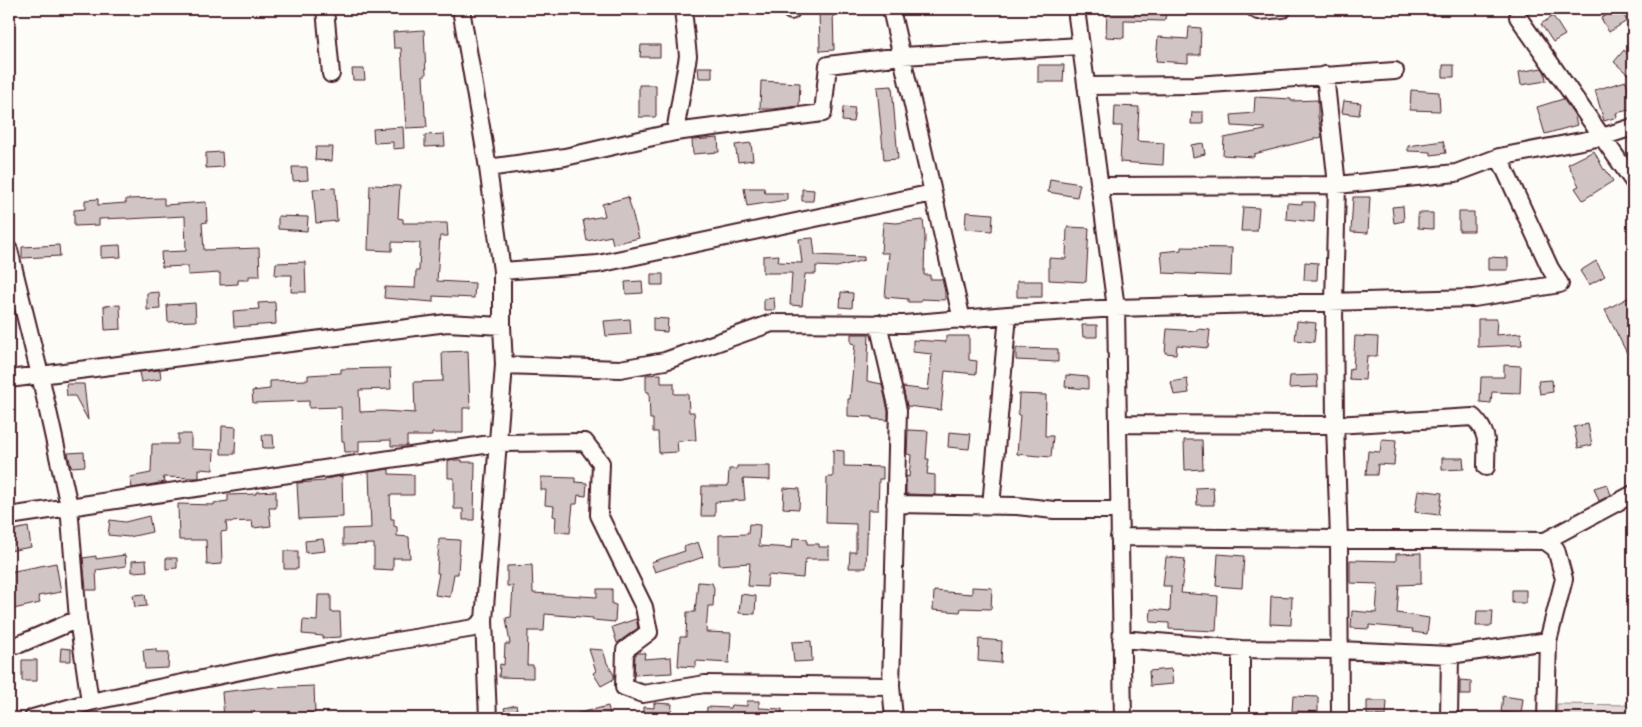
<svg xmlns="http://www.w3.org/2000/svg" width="1642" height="727" viewBox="0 0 1642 727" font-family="'Architects Daughter',sans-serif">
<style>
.green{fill:#e3dcda;stroke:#967e82}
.building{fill:#d0c5c4;stroke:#4a1f2b}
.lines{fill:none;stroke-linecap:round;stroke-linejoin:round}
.minor-casing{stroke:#4a1f2b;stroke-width:20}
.minor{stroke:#fdfcf7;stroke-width:16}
</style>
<rect width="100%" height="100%" fill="#fdfcf7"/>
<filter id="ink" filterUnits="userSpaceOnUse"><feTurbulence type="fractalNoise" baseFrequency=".02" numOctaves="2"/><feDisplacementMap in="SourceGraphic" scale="10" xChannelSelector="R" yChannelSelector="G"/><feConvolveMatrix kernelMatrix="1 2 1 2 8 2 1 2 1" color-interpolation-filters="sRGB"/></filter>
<g filter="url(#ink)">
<path class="green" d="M1557 704 1633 705V718H1557Z"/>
<path class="building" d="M819 9H833L834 50 820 51Z
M1107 9H1166L1165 21 1124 20V38L1106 37Z
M1617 9H1620L1627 21 1609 32 1601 18Z
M1553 16 1565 35 1553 42 1541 24Z
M1189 27 1201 28 1200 55H1188V63L1156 61 1158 37 1188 39Z
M424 30 426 75H423L425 116H426L427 127 406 128 401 48H394L393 32Z
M641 45H660V57H640Z
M1624 50 1633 59V79L1614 62Z
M1038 65H1064L1063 82H1038Z
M1443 65H1454V77H1443Z
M698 67H712V78H699Z
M1542 68 1545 73 1546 81 1521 85 1519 72Z
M352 69H364L365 80H353Z
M761 81 800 83 799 106 773 109H760Z
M1626 81 1633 109 1616 113 1617 117 1604 121 1595 90Z
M639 85H656V117H639Z
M892 86 898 159 884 160 877 87Z
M1411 90 1439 92 1440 111 1410 110Z
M1255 97 1291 99V101L1318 100V116L1322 137 1254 154V157L1223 155 1224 138 1265 130V128L1232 126 1231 115 1254 113Z
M1563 99 1574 114 1577 125 1545 134 1537 107Z
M1344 101 1361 103 1359 115 1342 113Z
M1115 106 1139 107 1137 141 1164 143 1163 165 1120 162 1122 126H1114Z
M843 107 855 108 853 122 842 121Z
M1192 112H1203V124H1191Z
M403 127 404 148 393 149V142L374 143 373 129Z
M444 134 445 146 425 147V135Z
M718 138 719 152 693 154 692 140Z
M1443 141 1446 153 1431 155V152L1408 151V146Z
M751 143 753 160 738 162 735 145Z
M1203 143 1205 154 1193 157 1191 145Z
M316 147H333L332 161 315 160Z
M1594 151 1604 170 1605 169 1613 181 1583 200 1575 188 1579 186 1568 164Z
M222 152 223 167 206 168V153Z
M292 167H307L308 180 293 181Z
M1050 179 1080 184 1077 197 1048 192Z
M370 185 400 186 398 218 403 219V223H447L448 236H440L437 281 475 283 474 298 433 296V302L384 298 385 287 415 288 416 271H419L420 243 392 242V251L368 250Z
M335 188 337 221 316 223 313 189Z
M744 188H764L765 193H787V200L747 206Z
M802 189 814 190 813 201H802Z
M628 197 639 238 613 244 611 236 587 241 583 220 605 216 602 204Z
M1353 197H1370L1368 233 1351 232Z
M164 198V205L206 202 207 222 202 223 204 250 259 248 260 276H249V280H238V284L220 285V273L188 275V266L162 267 161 252 186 251 185 216 127 219 126 218 99 219V225L74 226V210L85 209V200L98 199V205L126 203V199Z
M1302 202H1315L1314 222 1286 219 1287 203 1302 204Z
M1403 206 1404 221 1394 223 1392 207Z
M1243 207 1259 208 1257 231H1241Z
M966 212 993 214 992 231 965 229Z
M1459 212H1474V231H1459Z
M1418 213H1433V229L1418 228Z
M278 216 308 217 307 231 278 229Z
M923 220 925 237 924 275H930V279H942L945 292V300L921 299V302H908V299L885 297 889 253H881L883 222 896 223Z
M1067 227 1089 228 1086 282 1049 280V258L1066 259Z
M813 238 815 255 864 257V260L837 267 816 266V274H805L802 306 790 305 792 273H763V256L779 255 778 262 802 263 799 239Z
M59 245 60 256 22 258V247Z
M120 245 121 257 101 258V246Z
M1181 247 1232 248 1231 276 1163 273 1161 252 1181 250Z
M1488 257 1508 258V270H1488Z
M1596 261 1605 276 1589 285 1580 271Z
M305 262 306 292H291L292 275H275L276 263Z
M1305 262 1318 263 1317 280H1304Z
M651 274H663V285H651Z
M642 281 643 293 626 294 625 282Z
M1017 281H1042V297H1017Z
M159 292 160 309 147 310V293Z
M841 292 853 293 852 308 840 307Z
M1633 295V365L1605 310Z
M774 298 775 310H764V299Z
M275 302 276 324 234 327 233 311 259 309 258 303Z
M195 303 196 321 168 322 167 305Z
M120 305 121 329 105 330 104 306Z
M653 318 668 319 667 332 653 331Z
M630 319 631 334 606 336 604 321Z
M1478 319H1497L1496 335 1521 333 1522 345 1478 347Z
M1297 321 1316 323 1314 342 1295 340Z
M1082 325H1097V337H1083Z
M1167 329 1197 331V329L1210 330 1208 348 1177 345 1176 354 1165 353Z
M851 334H869L867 381 882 384 888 411V420L872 419V417L848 416V399H850L855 344 851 343Z
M946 336H969V360L977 361 976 374 945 371 941 410 907 406 903 387 928 390 932 354 913 352V340L946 342Z
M1355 336 1378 337 1377 356H1367L1365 380 1349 379 1350 368 1353 369Z
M1016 348 1058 349V362L1016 360Z
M468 351 470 408H463V433H432V436H407V446H391V440L359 441V452H345L344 441H342L341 407 309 408V401L253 403 252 391 270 389V381L308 380V375L341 373V369L390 368 391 389 359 390 360 412 383 411 415 413 414 382 443 381 442 352Z
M1504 365 1521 366 1520 393 1492 392 1491 403 1480 402 1481 377H1504Z
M160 370 161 379 141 382 139 372Z
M661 374V383H674V394H688L689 412H694L696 440 677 441 678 452 659 453 658 432H653V419H650L649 392H646V375Z
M1066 375 1088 377V389L1065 387Z
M1317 375 1318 387 1289 388 1290 376Z
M1187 379 1189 393 1174 395 1171 382Z
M1552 380 1553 392 1540 394 1538 381Z
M66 384H84L88 420 75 396H67Z
M1019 394 1046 395 1045 436H1053L1051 457 1017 454 1020 415H1018Z
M1588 424 1592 445 1578 448 1574 427Z
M222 426 236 427 235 454H221Z
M908 430 928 431 926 459H929L927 474 935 475V495L906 494V476L909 477 911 455 907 454Z
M949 432 971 434 969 449 948 447Z
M178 434H191V449L214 450 213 470 199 469V478H194L163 477 165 482 132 488 130 477 151 473 152 444H178Z
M262 435H273L274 448H263Z
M1382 439 1396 440 1394 465 1378 464 1377 475H1366L1368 451 1380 452Z
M1184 440H1202L1203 469 1185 470Z
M833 450 844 451V466L883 467V479H879L878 510H868L866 568H849L850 552H856V524L826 523 827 477H833Z
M84 452 85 466 71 467 68 453Z
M1442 458H1463L1464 469 1442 470Z
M448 460H462V462H475L474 520H463V509H454V478H448Z
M737 466H770V480L743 479 745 500 715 502V516H701L702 486H728L729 469H737Z
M389 469V474L414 475V495H390L391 519H394V526L397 527V536L409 537 410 558H393V570L374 569V544L343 545V529L371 528 369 472Z
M342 476 343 517 299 519 297 483 325 481V479Z
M541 477 575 478V482L587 483 586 496 578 495 577 504H573L570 533 555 532 556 517 553 516 554 506 545 505 546 490H541Z
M1607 484 1611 495 1599 501 1594 488Z
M1213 487 1214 505H1197L1196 488Z
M784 488 800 489 799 509 783 508Z
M1418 490 1442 493 1439 515 1415 512Z
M276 491V508H269L271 526 253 528 252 521 226 522 227 531 221 532 222 564 207 565 206 540H179L178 504 214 505V503L228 501V495L256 494V492Z
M149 516 152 532 129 537 108 535 110 520 125 522Z
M749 524 760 525 759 546 792 548 793 538 807 539V544H819V547H829V559H806L805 564 804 563 803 578 768 575 767 587 748 586 750 563 719 565V535L748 534Z
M28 527 31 547 9 551V531Z
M323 539 325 551 306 553 305 541Z
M439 539 460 540 458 574H454L450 597 435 595 439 573H437Z
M698 542 703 557 689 562V561L655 572 651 562 685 551 684 547Z
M284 551H298V569H284Z
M1421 553V584L1399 585 1397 613 1429 618 1427 634 1412 632 1413 629 1369 625V629L1351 628 1352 611 1376 613 1378 584 1350 583V560L1396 561V554Z
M1218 554 1244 556 1242 588 1216 586Z
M125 555 126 566 96 570 97 590H86L83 558 96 556V559Z
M1166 557 1185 559 1181 593 1218 596 1216 631 1169 629V623L1150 622 1151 609 1170 611 1171 586H1163Z
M166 558H177V568L166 569Z
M146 560 147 571 132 572V561Z
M56 563 61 592 38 596 40 603 9 610V572Z
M532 565 533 593 597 597V589H612V604L616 605 615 622 593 620V618L545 614 544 631H528L527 665H533V678L499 677 500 664 504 665 505 644H510L506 618 511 617 513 586H507V566Z
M698 582 712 583 714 588 713 606H708L706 632 731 633 729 663 696 661V667L678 666 680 637H686L687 612H695Z
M972 587 992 588 991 609 961 608 960 612 933 610 934 591 972 594Z
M1512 590H1526V603H1512Z
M145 594 147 606 135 607 133 595Z
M741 594 756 596 755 614 739 613Z
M318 595H331V612H340L341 637 323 638V636L302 634 303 620 317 621Z
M1271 596 1292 597 1291 625 1270 624Z
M1477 611H1493L1492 626H1476Z
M636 619 638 628 617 643 612 627Z
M979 639 1002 641 1001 663 978 661Z
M811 641 812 661 794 662 792 642Z
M61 648 71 649V661H60Z
M156 649V652H169L168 668 145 669 143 650Z
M589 649 603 650 607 663 614 675V679L601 686 593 673 596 671Z
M638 653H645L644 659 671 657 672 673 634 675 635 655Z
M22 660H37V681H22Z
M1171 669 1173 684 1150 686 1149 671Z
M1460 680 1471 681V695H1460Z
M314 686 315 713 269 714 270 718H224L222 692 266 687 267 688Z
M1293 696 1318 697V712L1292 711Z
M1503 696 1523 699 1521 714 1501 712Z
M747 701H759V708L782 709V718H706L707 707 730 708 731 705 747 706Z
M1367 701H1387L1386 716 1367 715Z
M654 703 672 704 671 718H643V707L654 708Z
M516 705 519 718H507L504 708Z
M608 706 611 718H577L576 714Z"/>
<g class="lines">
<g class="minor-casing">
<path id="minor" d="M325 9 331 74
M461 9 488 168 502 271V326L504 365 484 620 488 718
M791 9V11
M891 9 962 320
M1076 9 1116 308 1123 718
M1255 9 1258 11 1283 9
M1518 17 1633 181
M1325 75 1337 185 1334 302 1335 425 1339 539 1340 718
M1086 86 1195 85 1395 71
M675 132 688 56 683 9
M488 168 565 157 675 132 823 113 828 65 902 56 1081 46
M1099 186 1337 185 1456 173 1499 157 1602 137 1633 127
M9 250 40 375 69 506 78 619 90 702
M502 271 598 264 933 193
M878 323 898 410 891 686 894 718
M504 365 620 369 665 361 772 323 904 324 1008 315 1116 308 1474 298 1560 284 1550 268 1499 157
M9 379 447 323 502 326
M1118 424 1335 425 1473 417C1490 434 1486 444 1486 467
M895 504 1017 506 1054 510H1119
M991 506 1008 315
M9 516 497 443 585 442 601 463 599 515 644 607 649 632 625 650 624 687 643 694 705 684 891 686
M1119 537 1545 541 1556 549 1564 579 1548 641 1546 718
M1545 541 1633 494
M1121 639 1241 649 1339 650 1450 655 1548 641
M9 646 20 644 78 619
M33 718 90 702 348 649 474 628 484 620
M1241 718V649
M1449 718 1450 655"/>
</g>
<use href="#minor" class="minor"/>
</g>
</g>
<rect width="1642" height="727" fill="none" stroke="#fdfcf7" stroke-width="30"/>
<rect x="15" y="15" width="1612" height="697" fill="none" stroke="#4a1f2b" stroke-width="2" filter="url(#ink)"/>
</svg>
